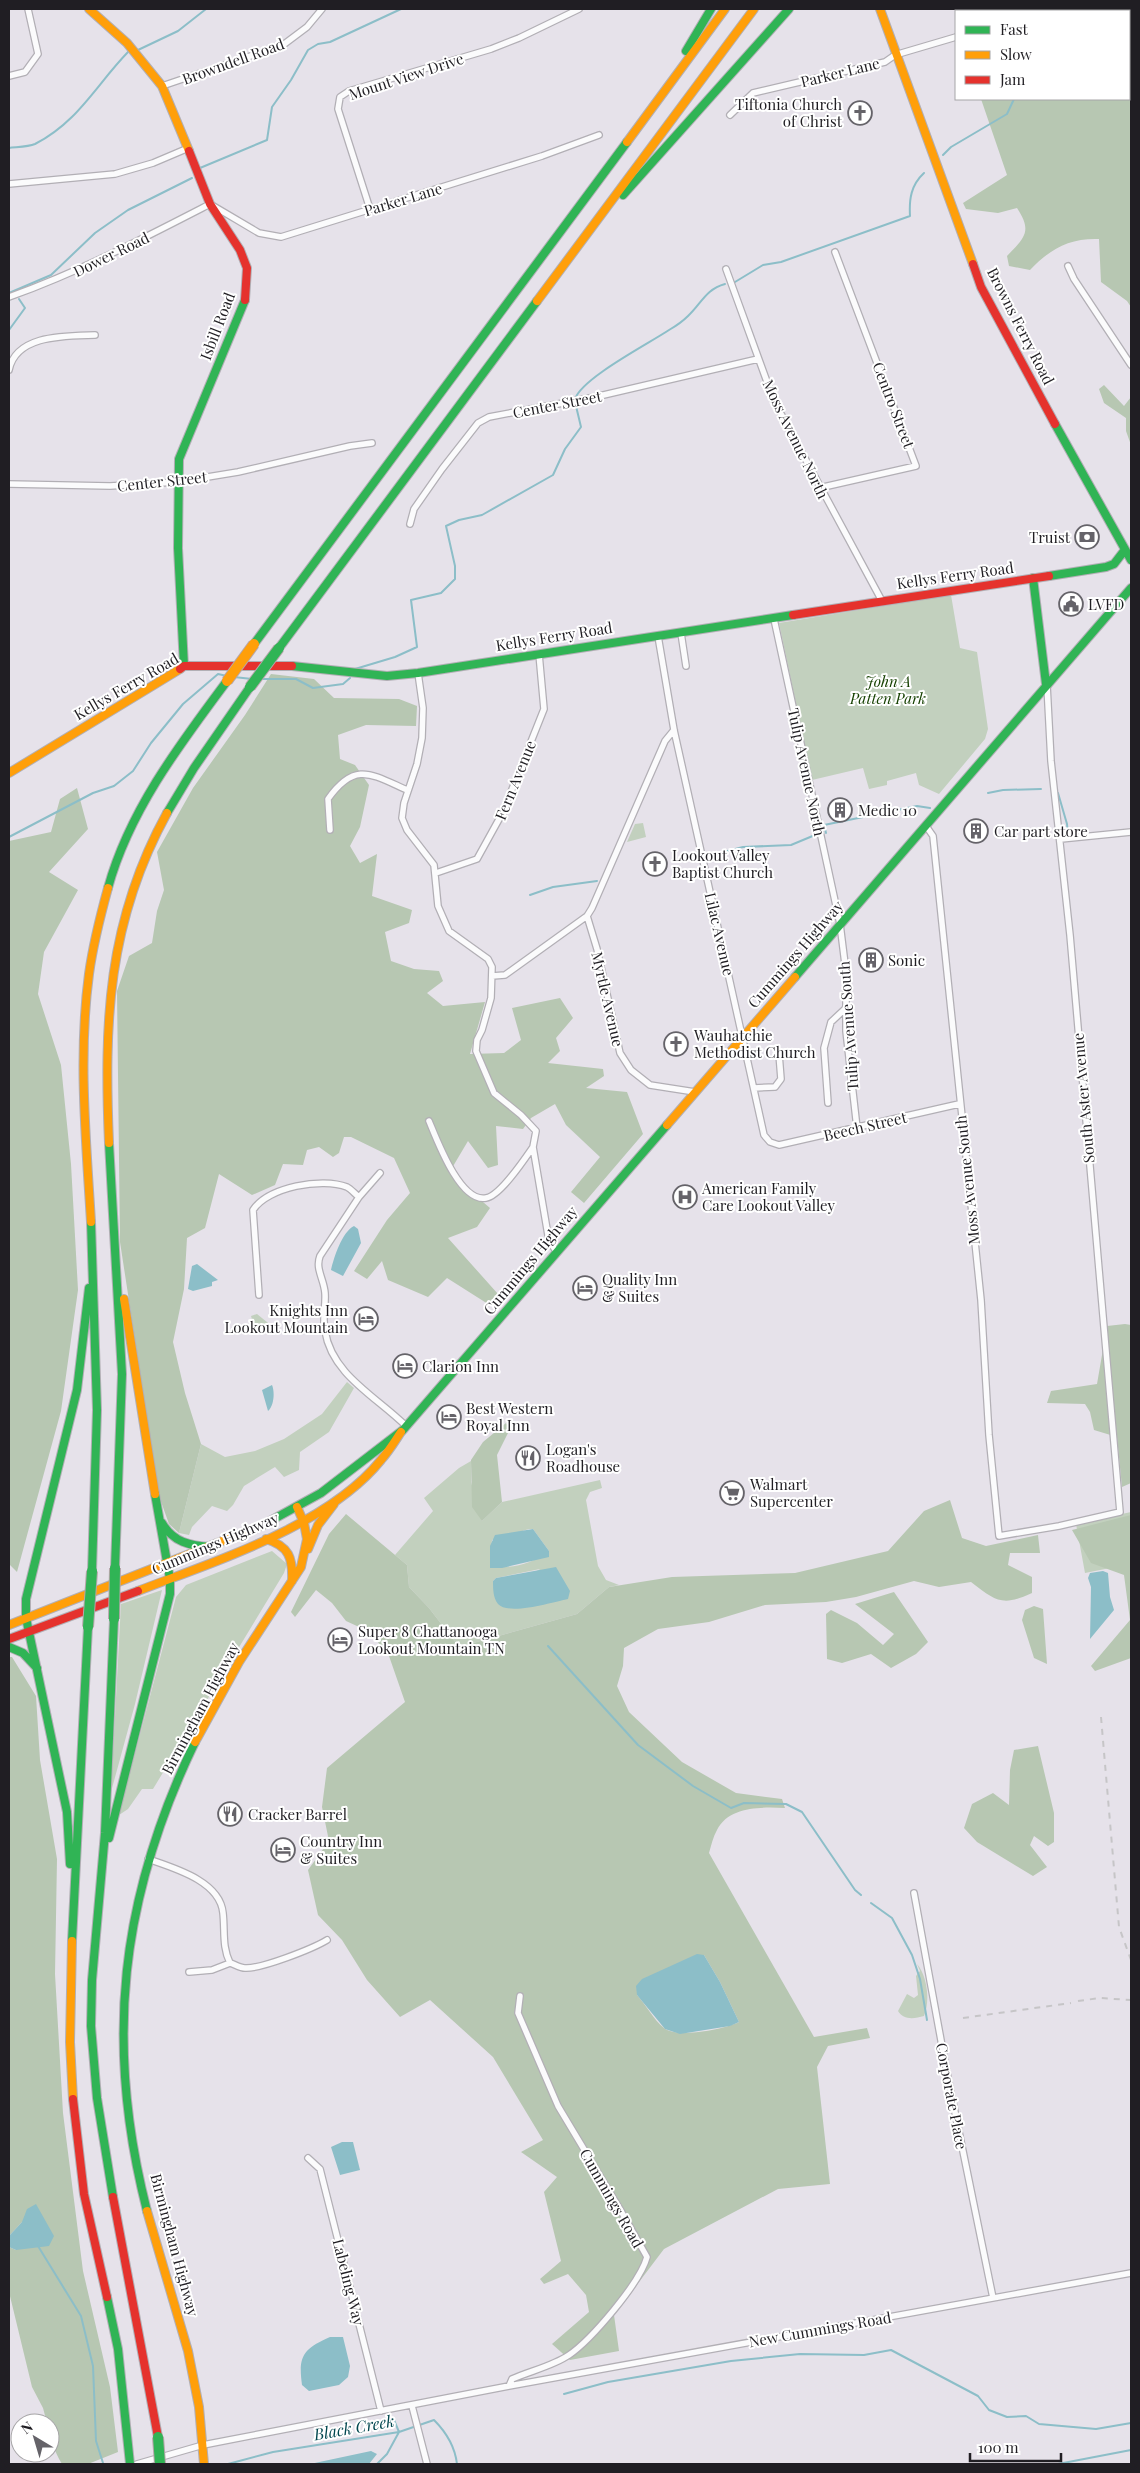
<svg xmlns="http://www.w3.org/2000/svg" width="1140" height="2473" viewBox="0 0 1140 2473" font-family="'Playfair Display',serif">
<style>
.green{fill:#c2d0be;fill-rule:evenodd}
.forest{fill:#b7c7b2;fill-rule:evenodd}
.water{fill:#8cbec8}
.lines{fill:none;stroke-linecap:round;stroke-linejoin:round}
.stream{stroke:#8cbec8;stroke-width:2}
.street-casing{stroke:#b2afb5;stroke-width:8}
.fast-casing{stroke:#b2afb5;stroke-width:10}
.slow-casing{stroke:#b2afb5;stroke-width:10}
.jam-casing{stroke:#b2afb5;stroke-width:10}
.street{stroke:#fbfbfc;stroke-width:5.5}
.fast{stroke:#30b455;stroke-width:8}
.slow{stroke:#ff9f0a;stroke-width:8}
.jam{stroke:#e5322d;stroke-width:8}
.rail{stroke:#c6c5c7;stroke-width:2;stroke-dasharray:6 6;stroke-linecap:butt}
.fast-bridge-casing{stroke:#b6a6aa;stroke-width:12;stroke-linecap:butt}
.slow-bridge-casing{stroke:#b6a6aa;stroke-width:12;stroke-linecap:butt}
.fast-bridge{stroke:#30b455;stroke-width:10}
.slow-bridge{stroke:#ff9f0a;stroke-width:10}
.labels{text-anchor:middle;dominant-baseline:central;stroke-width:4;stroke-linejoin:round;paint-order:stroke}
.street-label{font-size:15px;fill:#201e23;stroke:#fff}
.poi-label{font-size:15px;fill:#201e23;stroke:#fff;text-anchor:start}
.park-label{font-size:15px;font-style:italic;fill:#154000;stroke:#fff}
.water-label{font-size:16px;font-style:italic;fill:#00464e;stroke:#fff}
</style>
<rect width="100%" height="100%" fill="#e6e2ea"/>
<path class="green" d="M951 595 960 648 977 652 988 729 985 739 939 794 919 785 916 773 887 781V785L869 789 863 768 812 780 779 623Z
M643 823 646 837 627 842 635 824Z
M257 1314 273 1327 275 1333 272 1334 268 1328 256 1332 251 1316Z
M347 1382 354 1388 329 1432 300 1452 299 1470 284 1477 275 1467 244 1486 233 1505 227 1511 212 1506 192 1527 189 1535 179 1533 201 1444 225 1457 255 1451 284 1439 322 1414Z
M471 1461V1482L482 1521 502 1502 600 1480 602 1488 590 1492 586 1500 598 1566 606 1580 619 1585 609 1587 577 1614 459 1647 429 1608 409 1587 407 1565 395 1555 433 1511 424 1498 459 1468ZM529 1529H533L549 1551C532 1564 510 1570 490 1565L492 1540ZM540 1569 495 1596 493 1581 496 1578Z
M1131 1512V1560L1115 1567 1085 1573 1076 1524Z
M272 1551 287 1564 284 1573 153 1789H142L128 1809 119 1815 176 1597 186 1585Z
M162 1590 135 1704 111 1792 121 1604Z
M917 1964C928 1977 930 2002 924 2016 914 2019 903 2020 898 2011L907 1994 914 1998 918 1995 916 1976 920 1971Z"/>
<path class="forest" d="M1023 9H1131V307L1127 301 1101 282 1099 239C1069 238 1050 249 1030 270L1009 266 1007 256C1024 238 1033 232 1017 208L998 213 966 209 963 203 1007 175 981 99H1129V11H1022Z
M1104 385 1124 406 1131 397V445L1126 431V418L1104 403 1099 389Z
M271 674 314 679 334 698 399 699 417 706 416 726 366 725 338 735 340 759 355 765 369 785 360 827 350 846 360 863 377 854 372 896 412 910 409 923 385 932 391 961 414 969 439 971 443 981 427 993 443 1006 485 1002 470 1054 504 1053 521 1040 512 1008 560 998 573 1018 556 1038 560 1051 548 1063 603 1069 604 1076 586 1088 627 1092 643 1134 584 1203 571 1192 600 1157 566 1125 555 1104 531 1118 523 1129 496 1126 498 1165 488 1168 468 1141 449 1173 490 1208 477 1227 448 1238 498 1294 488 1304 447 1278 428 1297 388 1280 382 1261 367 1279 354 1271 387 1220 410 1193 394 1158 351 1137H344L339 1153 333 1157 319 1147 307 1150 303 1165 283 1164 275 1185 252 1195 219 1174 205 1228 187 1238 184 1289 173 1342 185 1393 201 1444 179 1533 169 1524 159 1496 120 1242 117 991 129 956 152 943 157 911 164 890 157 852 193 788 245 715Z
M77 788 88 829 49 872 78 890 44 952 38 994 61 1065 71 1164 78 1290 61 1411 17 1572 9 1564V841L51 832 60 799Z
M1125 1324 1131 1325V1483L1122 1487 1117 1437 1094 1430 1090 1412 1085 1404 1047 1403 1051 1391 1097 1384 1107 1326Z
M506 1423 510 1429 497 1455 502 1502 482 1521 472 1507 471 1460 483 1442Z
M950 1500 962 1538 986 1546 1038 1535 1040 1553H1010L1008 1565 1032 1577V1593C1002 1607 996 1601 971 1582L939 1587 914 1581 856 1597 826 1602 765 1605 709 1622 658 1629 624 1648 623 1666 617 1686 629 1712 682 1762 736 1793 782 1799 785 1808C762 1807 729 1806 717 1830 713 1837 711 1846 709 1853L814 2037 867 2028 870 2038 828 2046 817 2067 830 2184 778 2189 664 2249 614 2315 619 2351 570 2360 552 2344 589 2312 586 2295 568 2274 544 2284 540 2279 561 2261 544 2192 557 2177 521 2152 543 2140 493 2057 430 2000 400 2017 367 1980 342 1940 318 1915 308 1870 329 1841 322 1807 327 1768 405 1702 389 1656 370 1632 346 1621 332 1603 316 1590 295 1617 291 1612 329 1534 346 1514 407 1565 409 1587 429 1608 459 1647 577 1614 609 1587 672 1577 795 1573 888 1551 924 1511ZM704 1955 720 1982 739 2022C725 2029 677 2039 664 2028 654 2020 646 2005 637 1995Z
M1131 1515V1658L1095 1671 1091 1666 1130 1620 1124 1575 1091 1563 1072 1530Z
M894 1592 928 1642 916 1654 891 1668 871 1654 842 1663 827 1659 826 1614 831 1610 857 1623 883 1645 894 1634 855 1604Z
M1034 1606 1043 1609 1047 1664 1034 1658 1022 1620 1025 1610Z
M9 1657H12L36 1696 40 1760 57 1859 55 1974 63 2113 83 2271 110 2387 118 2452 88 2464H62C54 2451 50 2439 50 2423H47L43 2408 32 2387 9 2292V2247L16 2250 22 2222 9 2236Z
M1038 1746 1054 1813V1842L1048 1846 1034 1836 1030 1845 1047 1867 1033 1876 977 1842 964 1828 972 1804 993 1793 1009 1805 1010 1770 1014 1750Z"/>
<path class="water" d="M354 1226 358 1229 361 1243 343 1276 331 1270C334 1257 342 1232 354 1226Z
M197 1264 218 1280 212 1282V1286L193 1291 188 1289 192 1266Z
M272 1385C275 1392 274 1406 268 1411L262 1390Z
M533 1529 549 1551V1557L502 1568H490V1546L495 1535Z
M556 1567 570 1591 568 1599C553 1602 509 1616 498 1604 493 1598 493 1588 493 1581L496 1578Z
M1103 1571 1108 1573 1110 1597 1114 1610 1090 1639 1091 1587 1088 1578 1090 1573Z
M697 1954 704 1955 720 1982 739 2022 730 2026 680 2034 665 2029 637 1995 636 1986 642 1979Z
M342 2142H353L360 2170 340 2175 331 2147Z
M36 2204 54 2236 49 2246 16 2250 9 2247V2236L22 2222 27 2209Z
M330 2337H343L350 2366 348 2377 339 2385 309 2391 302 2385C298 2356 303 2349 330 2337Z
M371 2451 377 2454 369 2464H310Z"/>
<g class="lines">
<path class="stream" d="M1039 11 1041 9
M138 50 178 31 206 9
M9 148C17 147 28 147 35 144 78 122 96 85 128 52
M943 155 951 147 1007 114 1014 99
M200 168 267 140 272 107 291 80 308 50 318 44 330 42 401 9
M735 282 763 265 781 262 910 216C909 199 911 185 924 173
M9 293 51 275 95 233 128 210 192 178
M9 330 25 308 19 299
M575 399C582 378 648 344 669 330 676 326 683 321 688 316 701 304 706 289 725 284
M355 669 395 657 417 647 411 600 441 593 455 579V566L446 526 459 520 482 515 553 475 565 449 581 427 576 406
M234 677 252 679
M261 679H296L313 688 343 684 350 678
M988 793 1003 790 1041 789
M1058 793 1067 824 1068 835
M826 833 824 825 917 806 930 808
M9 837 93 793 114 786 133 771 151 743 183 704 218 674 227 676
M712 855 743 847 791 845 815 835
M530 895 553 887 597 881
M548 1646 638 1745 693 1786 731 1808 744 1803 786 1804 802 1812 855 1890 861 1895
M871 1903 892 1918 912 1955 920 1979 927 2020
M38 2246 81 2316 93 2366 96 2441 103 2463
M564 2394 608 2382 731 2361 800 2354 864 2355 891 2350 978 2396 989 2410 1007 2417 1026 2416 1039 2424 1096 2429 1131 2423
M228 2464 273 2452 399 2432 434 2420C446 2432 455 2447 457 2464
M377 2464 387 2454 399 2432 394 2420
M1058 2464 1131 2450"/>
<g class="street-casing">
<path id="street" d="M1014 11 1017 9
M9 76 25 72 38 54 28 9
M162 86 283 45 307 27 322 9
M730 115 753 93 885 62 895 55 956 37
M9 184 115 174 153 163 186 149
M370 209 338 109 340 97 349 91 491 49 519 38 579 9
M1068 266 1074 279 1131 365
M726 269 774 401 882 601
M9 297C79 272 144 238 210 204L259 233 281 237 542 156 599 135
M9 370C16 334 67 336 95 335
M9 484 110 486 177 482 238 472 350 446 372 443
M819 488 916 466 835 252
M410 524 414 509 442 469 478 423 489 417 595 397 758 359
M774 619 840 924 846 972V1031L857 1128
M681 633 686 666
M658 636 674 730 764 1135 770 1142 779 1145 959 1104
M418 673 423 708 422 738 417 764 404 803 402 818 407 830 434 865 438 906 449 931 488 959 492 967 491 998 482 1030 477 1040 476 1051 494 1093 521 1115 536 1131 533 1147 549 1241 556 1251
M674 730 665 741 592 908 587 916 597 949 620 1053 631 1070 650 1085 695 1092
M926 826 933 836 981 1300 989 1435 999 1536 1059 1526 1120 1512 1070 935 1051 761 1047 685
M330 830 328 799C355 761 371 774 407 790
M1061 839 1131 832
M436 873 477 859 503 812 544 709 539 654
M492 976 505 975 587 916
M754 1088 775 1087 781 1079 779 1054
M828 1103 824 1048 831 1022 846 1008
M429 1121C437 1140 460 1203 486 1198 500 1196 524 1160 533 1147
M380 1173 359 1197 320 1256C315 1269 324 1279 325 1293 326 1306 322 1318 325 1331 332 1375 377 1397 406 1426
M259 1295 253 1210C268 1187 322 1177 347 1187 351 1189 355 1194 359 1197
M148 1859C174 1868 220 1881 223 1913 225 1931 222 1947 230 1963 234 1964 240 1968 245 1968 261 1969 312 1949 327 1940
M914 1893 947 2073 993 2298
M189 1972 212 1970 230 1963
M308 2158 320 2169 381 2411
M509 2386 1131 2273
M412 2406 427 2464
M137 2464 203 2445 509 2386 512 2379C530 2371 553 2366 569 2355 591 2340 640 2283 647 2257L621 2211 558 2106 518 2013 520 1996"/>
</g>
<g class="fast-casing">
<path id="fast" d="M686 51 711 9
M623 195 789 9
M1055 424 1131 560
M1049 576 1106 567 1114 564 1124 551
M1033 578 1046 684
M254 644 627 142
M279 648 537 301
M184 666 178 548 179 459 245 300
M292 666 387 676 418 673 793 615
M167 813 194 768 250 687
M108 888C129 811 180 744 227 681
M795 977 1131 588
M109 1143 122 1374 115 1568
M91 1222 97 1410 92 1571
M162 1523C173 1542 190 1546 211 1547
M263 1525 321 1493 403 1430 667 1125
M9 1647 23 1653 37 1668
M109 1838 170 1594V1579L155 1494
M70 1864 67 1812 26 1618V1599L77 1390 89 1288
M72 1941 88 1627
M113 2197 97 2098 91 2026 92 1980 105 1833 114 1619
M147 2211C104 2043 120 1898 195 1742
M107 2297 118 2349 130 2464"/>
</g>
<g class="slow-casing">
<path id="slow" d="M89 9 127 43 162 86 189 151
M880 9 973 264
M627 142 725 9
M537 301 754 9
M9 773 180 669
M667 1125 795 977
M109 1143C104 1023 107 922 167 813
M91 1222C86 1139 78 1056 89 974 93 945 100 917 108 888
M124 1299 155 1494
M266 1539C289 1546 293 1558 292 1581
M308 1549 318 1525 334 1504
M138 1591C215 1561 328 1526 381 1460 389 1451 395 1441 401 1432
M9 1625 263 1525
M195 1742 239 1662 301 1567 307 1539 304 1523 297 1507
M72 1941 70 2042 73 2099
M147 2211 188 2351 199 2407 204 2464"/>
</g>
<g class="jam-casing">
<path id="jam" d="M189 151 210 204 240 250 247 268 245 300
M973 264 981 287 1055 424
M793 615 1049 576
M180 669 184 666H292
M9 1639 138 1591
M73 2099 84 2194 107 2297
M113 2197 158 2437"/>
</g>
<use href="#street" class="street"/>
<use href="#fast" class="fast"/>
<use href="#slow" class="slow"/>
<use href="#jam" class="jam"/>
<path class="rail" d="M1101 1717 1119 1927 1131 1960
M1078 2001 1100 1998 1131 2000
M963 2018 1071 2003"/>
<g class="fast-bridge-casing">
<path id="fast-bridge" d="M250 687 279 648
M114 1619 115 1568
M88 1627 92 1571
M158 2437 160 2464"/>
</g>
<g class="slow-bridge-casing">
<path id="slow-bridge" d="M227 681 254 644"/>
</g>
<use href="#fast-bridge" class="fast-bridge"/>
<use href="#slow-bridge" class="slow-bridge"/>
</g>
<defs>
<g id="church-ring" transform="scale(1.25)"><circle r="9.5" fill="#fff" stroke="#656369" stroke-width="1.5"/><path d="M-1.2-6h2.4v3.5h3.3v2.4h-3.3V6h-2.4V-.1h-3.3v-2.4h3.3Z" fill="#656369"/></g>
<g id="bank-ring" transform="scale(1.25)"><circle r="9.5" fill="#fff" stroke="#656369" stroke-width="1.5"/><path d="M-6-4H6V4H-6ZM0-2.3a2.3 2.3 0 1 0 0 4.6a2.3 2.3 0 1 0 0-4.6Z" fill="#656369"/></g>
<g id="civic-ring" transform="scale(1.25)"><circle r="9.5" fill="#fff" stroke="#656369" stroke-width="1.5"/><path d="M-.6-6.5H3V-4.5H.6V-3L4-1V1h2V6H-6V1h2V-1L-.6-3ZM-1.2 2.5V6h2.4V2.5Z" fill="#656369"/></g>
<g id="building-ring" transform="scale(1.25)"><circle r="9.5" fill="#fff" stroke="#656369" stroke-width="1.5"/><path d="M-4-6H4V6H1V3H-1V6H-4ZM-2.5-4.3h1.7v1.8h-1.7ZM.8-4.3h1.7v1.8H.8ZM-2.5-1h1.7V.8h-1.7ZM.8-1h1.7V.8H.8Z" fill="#656369"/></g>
<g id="hospital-ring" transform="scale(1.25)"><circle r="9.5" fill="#fff" stroke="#656369" stroke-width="1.5"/><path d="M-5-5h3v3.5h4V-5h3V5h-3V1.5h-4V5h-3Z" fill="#656369"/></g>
<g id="hotel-ring" transform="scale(1.25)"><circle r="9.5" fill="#fff" stroke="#656369" stroke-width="1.5"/><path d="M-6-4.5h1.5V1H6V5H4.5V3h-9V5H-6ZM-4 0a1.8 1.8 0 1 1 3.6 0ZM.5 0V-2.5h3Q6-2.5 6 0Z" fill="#656369"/></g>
<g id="restaurant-ring" transform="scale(1.25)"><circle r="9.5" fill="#fff" stroke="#656369" stroke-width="1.5"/><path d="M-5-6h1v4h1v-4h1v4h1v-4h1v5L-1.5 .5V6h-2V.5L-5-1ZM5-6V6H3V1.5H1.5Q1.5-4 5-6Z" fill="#656369"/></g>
<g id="supermarket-ring" transform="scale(1.25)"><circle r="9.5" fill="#fff" stroke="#656369" stroke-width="1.5"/><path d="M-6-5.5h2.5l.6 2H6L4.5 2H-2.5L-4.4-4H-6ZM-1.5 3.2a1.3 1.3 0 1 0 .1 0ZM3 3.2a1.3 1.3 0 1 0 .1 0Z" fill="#656369"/></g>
</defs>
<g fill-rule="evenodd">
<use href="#church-ring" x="860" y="113"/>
<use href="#bank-ring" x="1087" y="537"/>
<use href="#civic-ring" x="1071" y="604"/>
<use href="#building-ring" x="840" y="810"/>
<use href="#building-ring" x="976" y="831"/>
<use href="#church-ring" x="655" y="864"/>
<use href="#building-ring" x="871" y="960"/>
<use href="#church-ring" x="676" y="1044"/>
<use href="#hospital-ring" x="685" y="1197"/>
<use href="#hotel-ring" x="585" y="1288"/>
<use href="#hotel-ring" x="366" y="1319"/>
<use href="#hotel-ring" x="405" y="1366"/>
<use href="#hotel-ring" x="449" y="1417"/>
<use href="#restaurant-ring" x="528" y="1458"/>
<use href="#supermarket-ring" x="732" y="1493"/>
<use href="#hotel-ring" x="340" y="1640"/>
<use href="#restaurant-ring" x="230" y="1814"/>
<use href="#hotel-ring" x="283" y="1850"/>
</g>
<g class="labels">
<g class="street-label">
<text transform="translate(233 61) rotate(-20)">Browndell Road</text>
<text transform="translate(840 72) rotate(-14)">Parker Lane</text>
<text transform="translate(406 76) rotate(-18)">Mount View Drive</text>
<text transform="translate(403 199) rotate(-17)">Parker Lane</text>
<text transform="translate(111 254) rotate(-26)">Dower Road</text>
<text transform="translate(217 326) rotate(-69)">Isbill Road</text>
<text transform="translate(1021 326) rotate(63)">Browns Ferry Road</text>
<text transform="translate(557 404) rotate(-11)">Center Street</text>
<text transform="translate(894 405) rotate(69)">Centro Street</text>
<text transform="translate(796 439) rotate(64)">Moss Avenue North</text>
<text transform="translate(162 481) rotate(-6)">Center Street</text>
<text transform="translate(955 575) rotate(-8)">Kellys Ferry Road</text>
<text transform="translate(554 636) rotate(-9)">Kellys Ferry Road</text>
<text transform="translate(126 686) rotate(-30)">Kellys Ferry Road</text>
<text transform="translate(807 772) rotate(78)">Tulip Avenue North</text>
<text transform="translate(515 780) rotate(-68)">Fern Avenue</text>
<text transform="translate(720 934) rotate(77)">Lilac Avenue</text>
<text transform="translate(795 954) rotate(-49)">Cummings Highway</text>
<text transform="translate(608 999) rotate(77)">Myrtle Avenue</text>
<text transform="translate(848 1026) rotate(-94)">Tulip Avenue South</text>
<text transform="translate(1083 1098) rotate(-95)">South Aster Avenue</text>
<text transform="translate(865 1126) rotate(-13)">Beech Street</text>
<text transform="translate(967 1180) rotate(-96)">Moss Avenue South</text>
<text transform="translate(530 1260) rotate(-50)">Cummings Highway</text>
<text transform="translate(215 1543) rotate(-23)">Cummings Highway</text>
<text transform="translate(200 1708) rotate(-62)">Birmingham Highway</text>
<text transform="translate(952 2096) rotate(79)">Corporate Place</text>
<text transform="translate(612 2198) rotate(60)">Cummings Road</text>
<text transform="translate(175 2245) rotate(75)">Birmingham Highway</text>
<text transform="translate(349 2282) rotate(76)">Labeling Way</text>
<text transform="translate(820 2329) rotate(-10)">New Cummings Road</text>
</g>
<g class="poi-label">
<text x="842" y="104" text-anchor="end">Tiftonia Church<tspan x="842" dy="17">of Christ</tspan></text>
<text x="1070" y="537" text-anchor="end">Truist</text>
<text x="1088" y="604">LVFD</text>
<text x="858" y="810">Medic 10</text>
<text x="994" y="831">Car part store</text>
<text x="672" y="855">Lookout Valley<tspan x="672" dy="17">Baptist Church</tspan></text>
<text x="888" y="960">Sonic</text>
<text x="694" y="1035">Wauhatchie<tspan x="694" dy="17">Methodist Church</tspan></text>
<text x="702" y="1188">American Family<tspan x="702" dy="17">Care Lookout Valley</tspan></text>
<text x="602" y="1279">Quality Inn<tspan x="602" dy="17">&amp; Suites</tspan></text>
<text x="348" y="1310" text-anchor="end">Knights Inn<tspan x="348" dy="17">Lookout Mountain</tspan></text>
<text x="422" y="1366">Clarion Inn</text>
<text x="466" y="1408">Best Western<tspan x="466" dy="17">Royal Inn</tspan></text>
<text x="546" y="1449">Logan's<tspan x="546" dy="17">Roadhouse</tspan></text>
<text x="750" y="1484">Walmart<tspan x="750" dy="17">Supercenter</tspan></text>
<text x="358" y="1631">Super 8 Chattanooga<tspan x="358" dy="17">Lookout Mountain TN</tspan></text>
<text x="248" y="1814">Cracker Barrel</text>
<text x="300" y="1841">Country Inn<tspan x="300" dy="17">&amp; Suites</tspan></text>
</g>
<g class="park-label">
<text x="888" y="681">John A<tspan x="888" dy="17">Patten Park</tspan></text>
</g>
<g class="water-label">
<text transform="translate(354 2427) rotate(-10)">Black Creek</text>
</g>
</g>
<rect width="1140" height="2473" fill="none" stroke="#201e23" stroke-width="20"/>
<rect x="955" y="10" width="175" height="90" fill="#ffffff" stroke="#a6a5a7"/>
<rect x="965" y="26" width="25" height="8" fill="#30b455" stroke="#a6a5a7"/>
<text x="1000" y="35" font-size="15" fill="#201e23">Fast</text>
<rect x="965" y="51" width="25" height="8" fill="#ff9f0a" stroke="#a6a5a7"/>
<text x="1000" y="60" font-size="15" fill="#201e23">Slow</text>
<rect x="965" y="76" width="25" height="8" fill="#e5322d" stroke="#a6a5a7"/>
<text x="1000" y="85" font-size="15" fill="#201e23">Jam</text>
<g transform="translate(35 2438) rotate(322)"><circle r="24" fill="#ffffff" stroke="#a6a5a7"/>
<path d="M0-4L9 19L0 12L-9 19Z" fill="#656369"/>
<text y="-8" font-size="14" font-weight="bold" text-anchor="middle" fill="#201e23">N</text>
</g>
<path d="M970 2453v8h91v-8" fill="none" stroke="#201e23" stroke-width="2.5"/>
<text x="978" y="2453" font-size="15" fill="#201e23" stroke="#ffffff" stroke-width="4" paint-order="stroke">100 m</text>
</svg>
